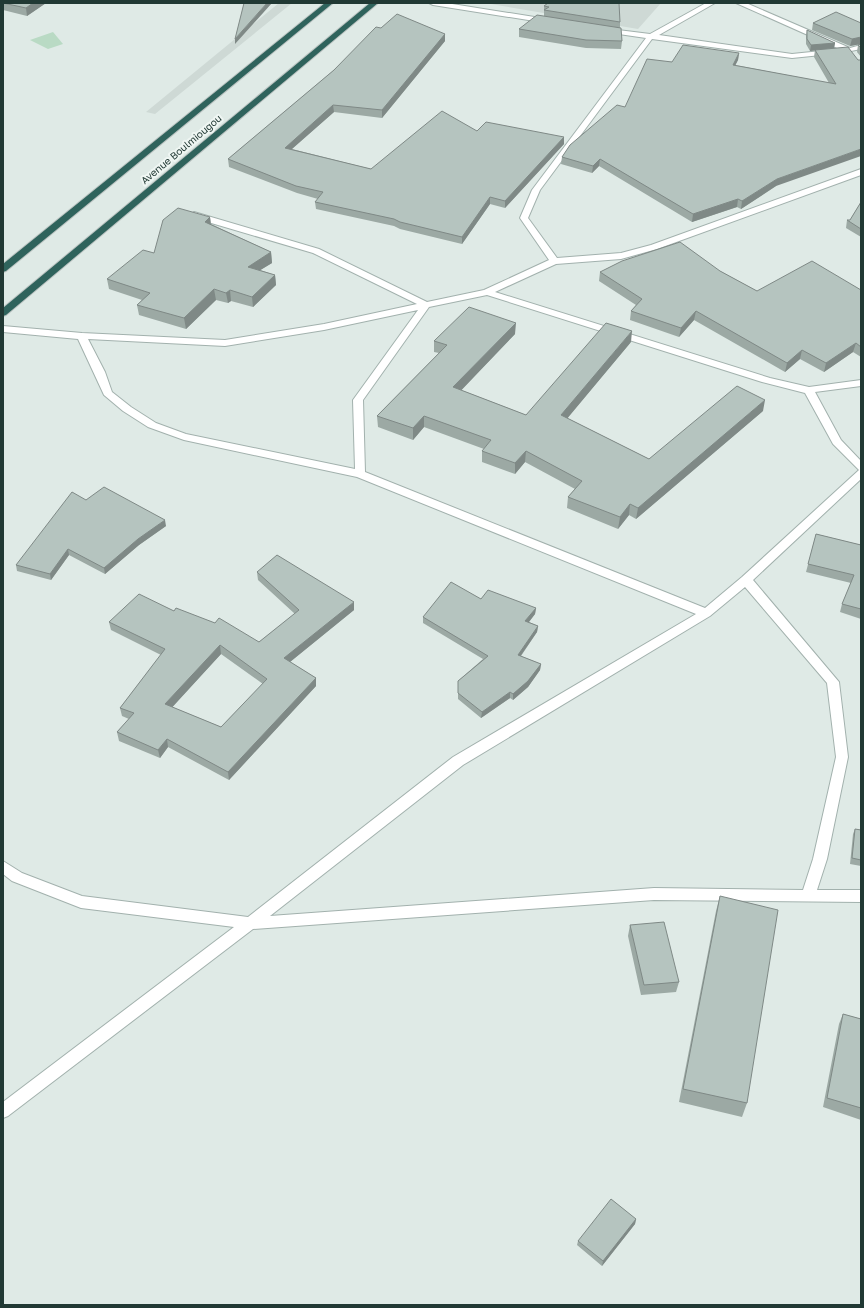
<svg xmlns="http://www.w3.org/2000/svg" width="864" height="1308" viewBox="0 0 864 1308" font-family="'Golos Text',sans-serif">
<style>
.built{fill:#ced9d5}
.green{fill:#b9dac4}
.lines{fill:none;stroke-linecap:round;stroke-linejoin:round}
.minor-casing{stroke:#a2b1ad;stroke-width:2}
.highway-casing{stroke:#bcc4c2;stroke-width:2}
.minor{fill:#fff;fill-rule:evenodd}
.highway{fill:#2f635c;fill-rule:evenodd}
.wall{fill:#9ca9a4;fill-rule:evenodd}
.shaded-wall{fill:#7f8986}
.building{fill:#b5c4bf;stroke:#7f8986;fill-rule:evenodd}
.labels{text-anchor:middle;dominant-baseline:central;stroke-width:4;stroke-linejoin:round;paint-order:stroke}
.far-street-label{font-size:10px;fill:#213934;stroke:#eff6f3}
</style>
<rect width="100%" height="100%" fill="#dfeae6"/>
<path class="built" d="M279 3H292L155 114 146 112Z
M485 3H661L638 29Z"/>
<path class="green" d="M53 32 63 44 48 49 30 40Z"/>
<g class="lines">
<g class="minor-casing">
<path id="minor" d="M429 3H446L547 19 551 21 547 23 433 5Z
M706 3H715L659 35 792 54 831 50 835 52 831 54 792 58 652 39 540 190 528 218 557 258 621 253 651 245 861 169V175L657 249 621 259 556 264 495 292 770 378 809 387 861 380V386L815 392 841 440 861 461V479L753 580 839 682 848 757 827 859 817 890H861V902L654 900 253 929 8 1116 3 1118V1102L234 927 81 908 12 881 3 874V861L22 873 82 896 248 917 453 757 696 614 357 477 184 440 148 427 123 411 104 395 78 339 3 332V326L82 333 225 340 324 324 417 304 313 253 191 217 190 215 194 212 319 249 427 302 484 290 549 260 520 218 532 190 646 38 605 32H602V28L650 34ZM487 295 762 382 805 393 833 444 859 470 742 577 705 608 365 472 363 400 429 307ZM418 310 353 400 355 469 186 434 156 423 131 407 112 392 105 372 88 339 225 346 324 330ZM745 587 827 683 836 757 813 859 803 890 654 888 270 916 463 765 710 616Z
M736 3H746L850 48 861 45V49L846 52Z"/>
</g>
<g class="highway-casing">
<path id="highway" d="M325 3H333L6 271 3 272V264Z
M370 3H378L6 315 3 316V308Z"/>
</g>
<use href="#minor" class="minor"/>
<use href="#highway" class="highway"/>
</g>
<path class="wall" d="M3 3H46L27 16 3 10Z
M544 6 620 22V28L622 41 621 49 586 48 519 37V29L544 16Z
M813 23H861V44L850 46 812 30Z
M381 28 445 34V41L382 118 334 112 292 149 371 169 477 131 564 137V144L505 208 490 204 462 244 400 229 394 226 316 209 315 202 318 199 297 193 229 167 228 159 334 70Z
M807 30 835 43 834 48 858 60 776 186 741 209 737 207 692 222 599 166 592 173 561 164 562 157 625 107 672 62 739 53 738 60 735 65 829 83 814 57 815 50 827 49 810 51 806 44V36Z
M861 44V57L857 52 858 45Z
M861 202V237L846 228 847 220H850Z
M210 217 211 224 271 252 272 263 260 270 275 275 276 285 253 307 231 301 228 303 216 300 186 329 139 315 137 305 142 300 109 289 107 279 154 253Z
M720 271 757 291 861 290V357L853 352 824 372 800 359 785 372 694 320 679 337 630 320 631 311 636 305 599 281 600 272Z
M515 334 461 390 526 415 631 342 567 418 649 459 763 411 636 519 629 515 618 529 567 508 568 497 575 489 525 462 515 474 482 462V451L484 449 424 427 413 440 378 427 377 416 439 353 434 352V341Z
M86 500 166 526 139 545 105 574 69 555 51 580 17 571 16 565Z
M816 534 861 545V619L840 612 842 604 851 583 806 572Z
M257 572 354 610 290 662 316 678V686L229 780 168 747 160 758 119 741 117 732 129 719 122 716 120 708 161 655 111 630 109 622 174 611 259 642 295 614 258 580ZM221 654 263 684 221 727 172 707Z
M481 599 536 608 535 614 529 622 538 626 537 632 521 656 541 664 540 670 528 687 513 700 510 698 481 718 458 699V681L483 659 423 623V617Z
M855 829 861 830V866L850 864 853 834Z
M720 896 747 1103 742 1117 679 1102 716 911Z
M630 925 679 982 676 992 641 995 628 936Z
M843 1014 861 1019V1120L823 1107 839 1024Z
M636 1219 635 1224 602 1266 577 1245 578 1241Z"/>
<path class="shaded-wall" d="M33 3H46L27 16 26 8Z
M267 3H272L235 44V39Z
M445 34V41L382 118V110Z
M861 37V44L850 46 852 39Z
M835 43 834 48 810 51 811 45Z
M739 53 738 60 732 72 733 65Z
M333 105 334 112 285 155V148Z
M564 137V144L505 208V201Z
M861 149V156L776 186 741 209 742 201 777 179Z
M600 159 599 166 592 173 593 166Z
M490 197V204L462 244V237Z
M738 199 737 207 692 222 693 214Z
M210 217 211 227 205 222Z
M271 252 272 263 249 277 248 267Z
M275 275 276 285 253 307 252 297Z
M214 289 216 300 186 329 184 318Z
M230 290 231 301 228 303 226 293Z
M696 311 694 320 679 337 681 328Z
M516 323 515 334 453 399V387Z
M632 331 631 342 561 426V415Z
M856 343 853 352 824 372 826 363Z
M802 350 800 359 785 372 787 363Z
M765 400 763 411 636 519 638 508Z
M424 416V427L413 440V428Z
M526 451 525 462 515 474V463Z
M630 504 629 515 618 529 620 517Z
M165 520 166 526 139 545 105 574 104 568 138 539Z
M68 549 69 555 51 580 50 574Z
M354 602V610L285 666 284 658Z
M536 608 535 614 525 627V621Z
M538 626 537 632 517 661 518 655Z
M220 645 221 654 167 713 165 704Z
M541 664 540 670 528 687 513 700V694Z
M316 678V686L229 780 228 772Z
M510 692V698L481 718 482 712Z
M167 739 168 747 160 758 158 750Z
M636 1219 635 1224 602 1266 603 1261Z"/>
<path class="building" d="M3 3H33L26 8Z
M244 3H267L235 39Z
M548 3H619L620 22 544 10 549 7 544 6Z
M836 12 861 23V37L852 39 813 23Z
M397 14 445 34 382 110 333 105 285 148 371 169 442 111 477 131 486 122 564 137 505 201 490 197 462 237 400 222 394 219 315 202 323 192 296 186 228 159 334 70 376 27 381 28Z
M537 15 621 28 622 41 586 40 519 29Z
M807 30 835 43 811 45 807 39Z
M861 44V48L858 45Z
M683 45 739 53 733 65 836 84 815 50 848 47 858 60H861V149L777 179 742 201 738 199 693 214 600 159 593 166 562 157 570 145 617 105 625 107 647 59 672 62Z
M861 202V229L847 220H850Z
M178 208 210 217 205 222 271 252 248 267 275 275 252 297 230 290 226 293 214 289 184 318 137 305 150 293 107 279 143 250 154 253 163 220Z
M680 242 720 271 757 291 812 261 861 290V347L856 343 826 363 802 350 787 363 696 311 681 328 631 311 642 299 600 272 622 261Z
M469 307 516 323 453 387 526 415 606 323 632 331 561 415 649 459 737 386 765 400 638 508 630 504 620 517 568 497 582 481 526 451 515 463 482 451 491 440 424 416 413 428 377 416 447 345 434 341Z
M104 487 165 520 138 539 104 568 68 549 50 574 16 565 72 492 86 500Z
M816 534 861 545V609L842 604 854 575 808 564Z
M277 555 354 602 284 658 316 678 228 772 167 739 158 750 117 732 134 713 120 708 165 649 109 622 139 594 174 611 176 608 215 623 219 618 259 642 299 610 257 572ZM220 645 267 679 221 727 165 704Z
M451 582 481 599 488 590 536 608 525 621 538 626 518 655 541 664 528 681 513 694 510 692 482 712 458 693V681L488 656 423 617Z
M855 829 861 830V860L852 858Z
M720 896 778 910 747 1103 683 1089Z
M664 922 679 982 644 985 630 925Z
M843 1014 861 1019V1108L827 1098Z
M611 1199 636 1219 603 1261 578 1241Z"/>
<g class="labels">
<g class="far-street-label">
<text transform="translate(181 149) rotate(-40)">Avenue Boulmiougou</text>
</g>
</g>
<rect width="864" height="1308" fill="none" stroke="#213934" stroke-width="8"/>
</svg>
